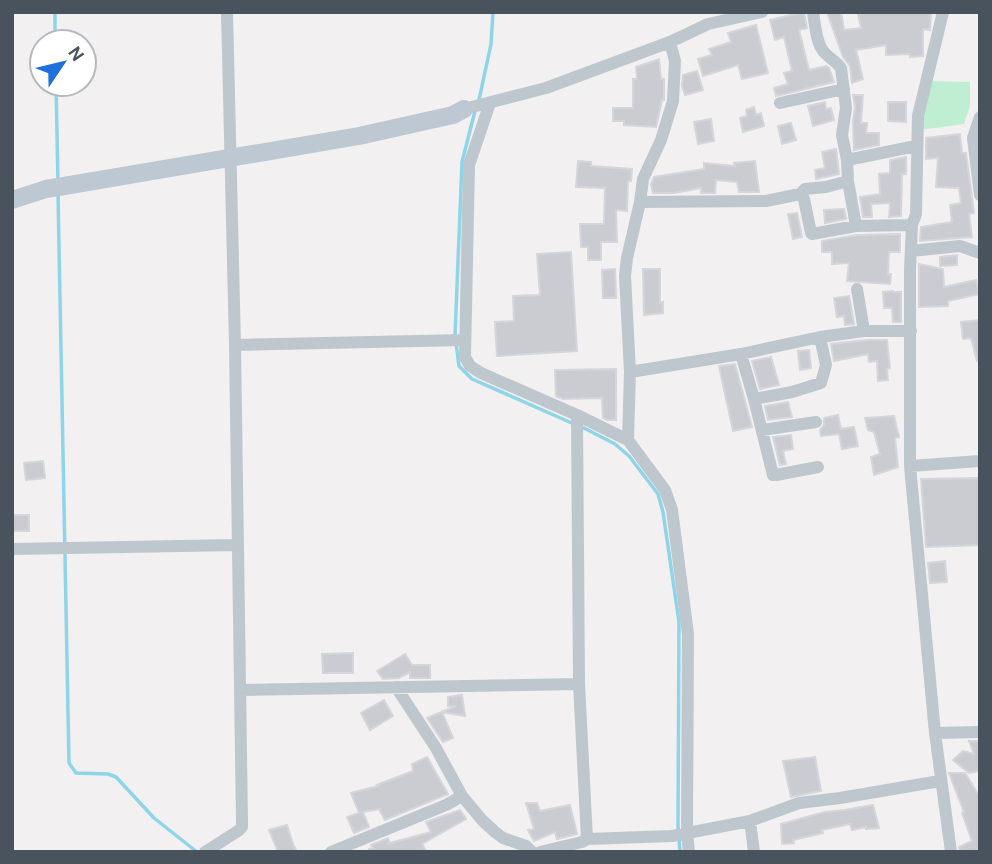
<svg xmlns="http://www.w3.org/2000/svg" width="992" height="864" viewBox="0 0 992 864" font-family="Karla,sans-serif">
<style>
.green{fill:#c0eed3}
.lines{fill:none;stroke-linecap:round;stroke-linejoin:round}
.stream{stroke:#8fd5e9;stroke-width:3.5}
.building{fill:#caccd2;stroke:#d4d6db;stroke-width:2}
.street{stroke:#bec7ce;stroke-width:12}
.secondary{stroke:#bec8d3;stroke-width:18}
</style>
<rect width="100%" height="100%" fill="#f2f0f0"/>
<path class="green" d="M929 81 970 82V106L964 124 920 130Z"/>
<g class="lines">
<path class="stream" d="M55 12V42
M56 84 58 183
M479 100 491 44 493 12
M58 194 69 763 76 773 108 774 116 777 154 818 197 852
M455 336 462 162 475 111
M456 343 459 366 472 379 574 424
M582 427 615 444 629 456 658 494 663 512 679 622 678 826 680 852"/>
</g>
<path class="building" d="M804 12 807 28 799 30 809 70 826 66 829 68 834 82 776 96 774 88 788 84 784 73 792 71 784 37 775 40 770 20Z
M827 12H841L844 30 861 28 858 14 867 12H931L930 30 923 29V56L910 57V54L886 55V45L856 50 863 79 852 83 850 66 843 57Z
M756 25 768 73 742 79 738 65 703 76 698 59 712 55 709 49 731 42 728 33Z
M659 59 661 79H664V100H662L656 127 624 125V121H613V108H633V79H637L636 67Z
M697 71 703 90 685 95 682 86 683 75Z
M853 95H863L861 123H867L866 133H879V145L854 150 853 121 855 107Z
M825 102 826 109 831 108 834 120 813 126 808 106Z
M888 102H906V122L888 121Z
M754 107 756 115 761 113 764 126 743 132 740 118 747 116 746 110Z
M711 119 714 141 698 144 694 122Z
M791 123 796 140 782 144 778 126Z
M960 134 962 153H966L974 213 969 214 972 237 920 241 921 227 952 222 950 205 961 203 959 188 936 187 938 158 926 159V138Z
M836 149 839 174 816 179 815 170 825 168 822 152Z
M906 157V174H902L901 216 889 217 890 203 871 204 872 217H863L860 197 880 194 879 174 890 173V160Z
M578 161 591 162V166L632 169 631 181H628L627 211 616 210 617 242H601V260H588V247H581L580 224H604L605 188 576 187Z
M755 161 759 192H739L737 182 716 180 715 193H701V188L674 193H653L651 184 654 177 704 169V163L735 166 734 163Z
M844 209 846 219 825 223 824 210Z
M797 213 802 237 793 239 788 214Z
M900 234V252H889L888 274H891L890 284 847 281 849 263 832 264V252H822V241L857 235Z
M571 252 577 351 497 356 495 322 514 321 513 296 540 295 537 254Z
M957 255V265L940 266V257Z
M919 264 943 269 944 287 976 280 979 294 948 301V306L919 307Z
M615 269 616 298H603L602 270Z
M643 269H660V303L663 302V313L644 315Z
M893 291V292H901V322H893L892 308H884L883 292Z
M849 296 854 324 845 325 844 316 837 317 834 298Z
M980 320V360L977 361 971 338 963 339 961 322Z
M867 340H887L890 368 887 369 888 380 878 381 877 361 869 362 868 354 834 361 831 344Z
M809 350 811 368 800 370 798 351Z
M771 357 779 385 760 389 752 361Z
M735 364 752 427 733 431 719 366Z
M616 369V420H608L603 418 602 398 563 399 556 396 555 370Z
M788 402 792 417 768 420 765 406Z
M838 415 841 429 854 427 858 446 842 449 839 434 821 436 820 430 824 425V418Z
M894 416 899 437 895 438 898 467 874 475 871 457 880 454 874 432 868 430 865 418Z
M791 435 793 449 783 451 786 464 780 465 773 437Z
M43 461 45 478 26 480 24 463Z
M980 478V545L926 547 921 479Z
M12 515H29V531H12Z
M945 561 947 582 930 583 928 563Z
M353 653V673H323L322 654Z
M405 654 412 665H430V678H410V672L399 678 383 679 377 671Z
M462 695 465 716 442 712 453 738 443 742 427 718 456 706H448V697Z
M384 700 393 716 370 730 361 713Z
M969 741H980V771L969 773 953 760 963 751 974 754Z
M427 757 448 794 385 820 379 809 363 812 369 827 354 833 347 817 359 813 351 793 378 786 377 785 413 771 412 764Z
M815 757 821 791 791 797 783 761Z
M949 773H965L980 797V852H960L959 847 972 841 962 813 964 812Z
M526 803H537L540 811 570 805 577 834 557 839 555 832 534 841 528 830 534 829Z
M873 805 879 828 866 829V827L852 830 850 824 822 830 823 833 793 840 794 843 782 844 781 824 825 812 845 810Z
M460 810 466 819 422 844 427 852H370L369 849 373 848 371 845 388 838 390 843 431 832 426 822Z
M287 825 293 844 297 852H278L269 830Z"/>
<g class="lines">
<path class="street" d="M813 12C815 24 816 43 824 52 829 58 836 61 841 68L846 108 842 135 847 160 848 181 856 226
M943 12 918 116 916 214 912 225 910 269V466L935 733 951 852
M490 103 469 165 465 357 470 366 481 373 577 415
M780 103 844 89
M464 109 546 88 670 42 708 24 762 12
M980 117 973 138 980 195
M847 160 916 146
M800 194 804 199 811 233 812 234 856 226 912 225
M640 202 766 201 800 194 805 189 826 187 848 181
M911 251 960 246 980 253
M857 289 864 331
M235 345 464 340
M741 354 754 399 773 475H776L818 467
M630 372 741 354 820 337 864 331H911
M754 399 792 392 821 383 826 365 820 337
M762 430 816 422
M628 440 630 372 625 276 627 258 640 202 643 179 661 140 673 101 675 61 670 42
M910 466 980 461
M12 549 237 545
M396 687 436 748 462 796 482 820 495 832 503 838 526 846 532 852
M240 690 579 684
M935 733 980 732
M750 821 754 852
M587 839 579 684 577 415 628 440 665 490 672 510 688 634 687 833 689 852
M205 852 238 831 242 827V821L235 345 227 12
M331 852 446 805 462 796
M540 852 582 842 587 839 672 836 750 821 799 803 840 798 940 781"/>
<path class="secondary" d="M12 200 46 189 70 185 359 136 453 115 464 109"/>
</g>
<rect width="992" height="864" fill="none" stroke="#48535d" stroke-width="28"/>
<g transform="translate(63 63) rotate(55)"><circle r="33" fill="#ffffff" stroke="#b6babe" stroke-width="2"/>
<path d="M0-5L12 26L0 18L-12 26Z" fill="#1f6fdd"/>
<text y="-10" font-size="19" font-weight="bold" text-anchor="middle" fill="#48535d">N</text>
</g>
</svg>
